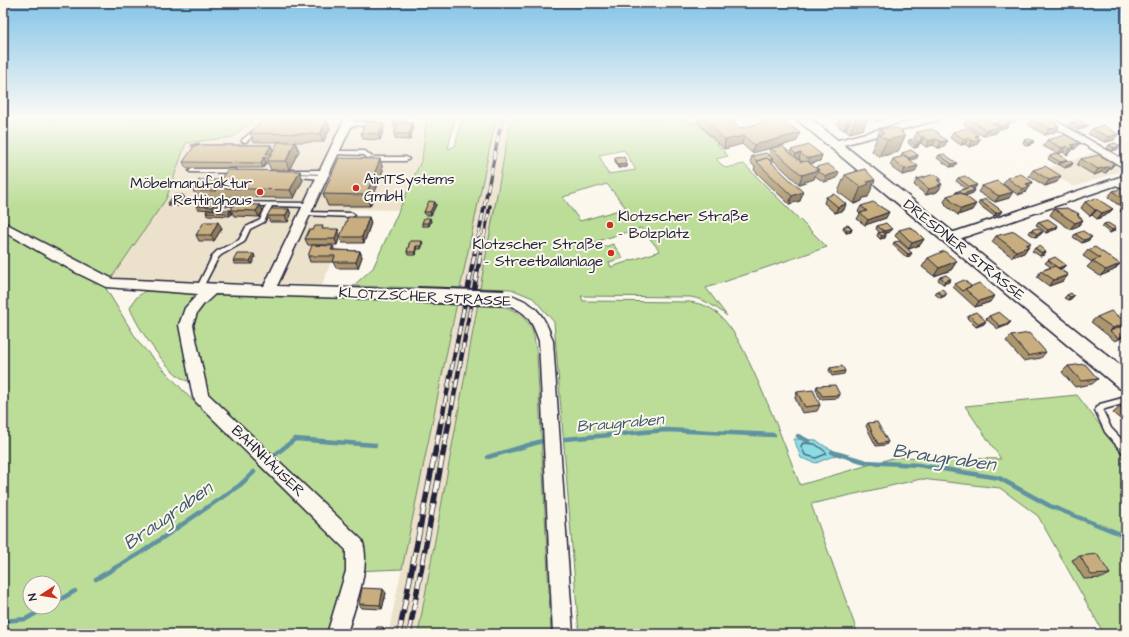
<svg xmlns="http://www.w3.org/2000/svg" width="1129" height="637" viewBox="0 0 1129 637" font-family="'Architects Daughter',sans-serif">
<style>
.built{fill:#ece1cb}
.green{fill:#bbdd97;stroke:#6e8069;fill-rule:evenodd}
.water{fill:#8bdce5;stroke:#6192a1}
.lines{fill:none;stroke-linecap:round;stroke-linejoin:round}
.shore{stroke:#4c6c7f;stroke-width:1.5}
.stream{stroke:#6192a1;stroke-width:4.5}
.service-casing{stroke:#22223b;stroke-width:3}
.minor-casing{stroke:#22223b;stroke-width:3}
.secondary-casing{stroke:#22223b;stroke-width:3}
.service{fill:#fbf7ec;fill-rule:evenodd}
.minor{fill:#fbf7ec;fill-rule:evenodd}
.secondary{fill:#fbf7ec;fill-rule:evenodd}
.rail-far2-casing{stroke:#22223b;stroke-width:3.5}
.rail-far1-casing{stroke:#22223b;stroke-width:4.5}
.rail-casing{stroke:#22223b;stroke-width:5.5}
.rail-far2{stroke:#fbf7ec;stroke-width:2.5;stroke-dasharray:8;stroke-linecap:butt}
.rail-far1{stroke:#fbf7ec;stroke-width:3;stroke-dasharray:9;stroke-linecap:butt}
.rail{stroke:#fbf7ec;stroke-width:4;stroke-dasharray:12;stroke-linecap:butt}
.minor-bridge-casing{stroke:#22223b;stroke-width:18;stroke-linecap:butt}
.minor-bridge{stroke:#fbf7ec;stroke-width:14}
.wall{fill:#ac966d;stroke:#22223b;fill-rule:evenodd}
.shaded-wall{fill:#8c7a59;stroke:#22223b}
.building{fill:#c8ae7f;stroke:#22223b}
.poi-dot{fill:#c8321e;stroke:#fbf7ec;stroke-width:1.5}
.labels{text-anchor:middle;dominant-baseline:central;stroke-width:4;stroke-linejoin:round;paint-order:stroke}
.poi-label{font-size:15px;fill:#22223b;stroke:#fbf7ec;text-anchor:start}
.street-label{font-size:15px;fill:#22223b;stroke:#fbf7ec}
.water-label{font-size:16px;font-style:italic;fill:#425a6e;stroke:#fbf7ec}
.near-water-label{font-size:19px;font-style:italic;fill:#425a6e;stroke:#fbf7ec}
</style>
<rect width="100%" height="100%" fill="#fbf7ec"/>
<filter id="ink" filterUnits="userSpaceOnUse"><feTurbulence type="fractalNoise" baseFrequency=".025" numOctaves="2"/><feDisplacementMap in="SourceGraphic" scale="8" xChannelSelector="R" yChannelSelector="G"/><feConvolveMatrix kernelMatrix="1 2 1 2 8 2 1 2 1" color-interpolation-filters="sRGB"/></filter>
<g filter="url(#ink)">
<path class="built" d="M254 118H427L422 159 399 210 351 209 322 285 127 281 112 277 166 199 186 143 233 137Z
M496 118H511L418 634H388Z
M1093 153 1120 168 1121 171 1074 187 1045 169Z"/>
<path class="green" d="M3 118H254L233 137 186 143 166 199 105 287 139 343 193 401 201 397 187 324 214 290 458 298 402 569 355 571 336 634H3ZM30 583H54V607H30Z
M427 118H455L448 149 455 146 462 118H496L460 289 353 286 373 268 422 159Z
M511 118H686L691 123 697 122 728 156 716 159 725 168 744 164 827 247 706 288 727 316C716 307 706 300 691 297L581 296 583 301 690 302C702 304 712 307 720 316 737 332 746 356 756 377 772 412 786 448 800 485L896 457 1001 459 965 406 1077 395 1126 459V634H1104L1038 516 1000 488 921 479 811 504 858 634H579L554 322 533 298 511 289 480 288ZM624 150 636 170 608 174 599 155ZM607 184 626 208 580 221 563 197ZM641 228 660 251 611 267 609 262 623 258 613 244 599 249 594 242Z
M145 291 199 293 187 308 192 375 187 381C168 374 137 327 130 308L136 298Z
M478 303C500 304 522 308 532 330 535 337 535 347 537 354L551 634H418Z"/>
<path class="water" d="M794 439 816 440 826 447 833 450 836 455 816 463 801 458Z"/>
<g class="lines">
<path class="shore" d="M803 443 815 444 826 452V454L816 458 805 455 801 446Z"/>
<path class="stream" d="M798 436 808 441
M565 439 666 430 774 435
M832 452 866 462 918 465 999 478 1050 506 1118 533 1126 539
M488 457 542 441
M271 458 295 439 375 445
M96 579 139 554 240 485 254 472
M54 603 75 591
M3 621 26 619 47 607"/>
<g class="service-casing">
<path id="service" d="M308 118H317L297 124 294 122Z
M375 122 378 124 377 125 347 126 344 124 347 122Z
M258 127 261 129 260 130 246 142H242V140Z
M333 151H365L372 157H406L409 159 406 161H371L364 155 331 154V152Z
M192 169H234L237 171 234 173 190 172 189 171Z
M291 170H325L328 172 325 174 289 173V171Z
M300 174 322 175 325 177 322 179 298 177V175Z
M1115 180 1126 186V191L1113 183 1112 182Z
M228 202 309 203 312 205 309 207 272 206 264 222 250 229 244 242 221 255 218 258 201 291H197L196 289 213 255 217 251 239 240 246 227 260 220 266 206 226 205V203Z
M305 212 352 213 355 215 352 217 303 215 302 214Z
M1126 397V403L1105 409 1103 411 1111 428 1126 444V454L1123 453 1105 432 1095 410 1100 404Z"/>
</g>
<g class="minor-casing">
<path id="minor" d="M345 118H355L277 286 417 290 422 292 424 295 422 298 417 300 215 294 203 305 197 313 193 325 208 394 362 540C372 566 354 608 347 634H327L346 571V550L196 402 193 397 179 325 185 308 198 294 106 287 75 272 3 231V222L113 279 264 286Z
M923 118H939L938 120 835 147 830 144 831 142Z
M1039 118H1051L1126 161V169Z
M1126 175V182L953 241 949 242 945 241 943 238 945 235Z
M504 293C534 302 543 311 553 341L573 634H553L539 341C531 317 524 309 499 302L497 298 499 294Z"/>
</g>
<g class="secondary-casing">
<path id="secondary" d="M795 118H810L1126 370V390L1119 388Z"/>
</g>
<use href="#service" class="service"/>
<use href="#minor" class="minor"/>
<use href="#secondary" class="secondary"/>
<g class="rail-far2-casing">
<path id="rail-far2" d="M475 253 502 118
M481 253 490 206"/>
</g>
<g class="rail-far1-casing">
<path id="rail-far1" d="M441 423 475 252
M449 423 481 252"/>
</g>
<g class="rail-casing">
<path id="rail" d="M399 634 441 422
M409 634 449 422"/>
</g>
<use href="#rail-far2" class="rail-far2"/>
<use href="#rail-far1" class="rail-far1"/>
<use href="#rail" class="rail"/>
<g class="minor-bridge-casing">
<path id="minor-bridge" d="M417 295 504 298"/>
</g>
<use href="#minor-bridge" class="minor-bridge"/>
</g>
<path class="wall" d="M274 118H293L291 120H327L330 129 323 142H254L250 133 275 119Z
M698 118H729L740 128 797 141 781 146 790 153 791 150 822 155 820 161 810 164 815 168 816 167 837 178 824 182 815 176 814 179 799 184 773 160 772 164 803 192 800 201 789 204 754 170 755 167 750 162 752 156 769 155 771 148 752 153 742 144 724 149 697 122ZM797 159H799L803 162H801Z
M840 118H886L875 122 872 119 868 120 867 119 863 129 850 133 846 130H844L837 125Z
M968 118 994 124V123L1002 121 997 118H1022L1021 119 1008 123 1007 127 999 129 996 133 983 136 964 124Z
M1032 118 1055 124 1059 126 1055 132 1045 135 1030 126V125L1028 124Z
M406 120 407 123H412L413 129 410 140 396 139 394 134 397 127H394L393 124Z
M1071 122 1088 125 1086 128 1078 130 1069 125Z
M383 123 384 128 380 140 363 139 361 133Z
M1103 125 1114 140 1105 142 1088 134 1092 129Z
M895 129 903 132 898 152 879 157 872 151 874 147H873L880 130Z
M917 132 938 134 944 147 938 148 933 145 926 147 921 143H919L914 138Z
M953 132 977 137 976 145 969 147 965 144 961 145 950 138Z
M909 140 919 144 918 147 914 148 908 143Z
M1024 140 1032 144 1027 146 1023 143Z
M1047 140 1080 143 1075 149H1073L1070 153 1066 155 1063 152 1058 154 1043 146Z
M295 142 299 151 289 170H271L268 163H266L263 168H186L183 162 200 145H271L273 150Z
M1109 145 1118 149 1112 151 1107 148Z
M1126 147V153L1123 151Z
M902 153 918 155 917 158 911 160 915 172 902 175 892 168 893 167 890 165 893 159 902 157 901 156Z
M939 155 955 166 950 167 937 158Z
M1050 156 1066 161 1073 163 1071 166 1065 168 1060 165 1061 164 1058 165 1048 159Z
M615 158 627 164V167L618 168 615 161Z
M380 159 383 170 370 206H328L323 194Z
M1081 159 1115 164 1107 172 1105 173 1102 172 1094 175 1077 165Z
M865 169 868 197 863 198 862 201 854 204 838 192 845 175Z
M1033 170 1057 182 1045 186 1029 176Z
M958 178 975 188 972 189 975 190 973 193 965 196 972 210 958 215 945 205 946 204 944 202 947 196 955 194 956 192 966 188 956 181Z
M1007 178 1033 182 1026 192 1018 195 1003 184Z
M917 179H941L940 181 939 190H938L937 192 926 195 914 185Z
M303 180 294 198 203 197V196H196L193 190Z
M982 186 1009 198 995 202 978 192Z
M1126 190V207H1124L1118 204H1117L1108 197 1113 191Z
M826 197 844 210 835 213 824 203Z
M185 198 179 206H169L168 203Z
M211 201H216L218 204 214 210 197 209 196 206Z
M980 201 1000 214 994 216 978 204Z
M435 202 436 205 431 215H425L424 212Z
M1085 202 1113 209 1108 214 1097 219 1092 215 1090 216 1081 208Z
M260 205 263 211 259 217 234 216 231 210Z
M861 206 886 218 865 225 857 219 860 214 858 212Z
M1126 208V216L1120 211 1122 209Z
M289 209 291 215 288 222H270L267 216Z
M1054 209 1072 211 1079 214 1078 216 1083 220 1078 226 1070 229 1050 215Z
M230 210 232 213 230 216 207 215 206 212Z
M369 217 371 223 364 243H342L340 237Z
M1126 217V221L1123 220Z
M431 221 429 226H422V223Z
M1038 222 1058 226 1056 229 1046 233 1036 225Z
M1104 224 1116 228 1114 231 1110 233 1102 227Z
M844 226 852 229 851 232 846 233 843 229Z
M877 226 890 232 885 234 886 235 885 238 880 239 877 236 878 233H880L876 229Z
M222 228 214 241H199L196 235Z
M324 229 340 235 337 245H308L305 239Z
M899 230 924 239 920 245 909 249 895 236Z
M1031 230 1043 232 1040 235 1035 237 1029 233Z
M1075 234 1089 240 1082 243 1073 237Z
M996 236 1028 246 1024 253 1012 257 992 242Z
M410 241 423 244 421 249H417L416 255H408L407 252Z
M894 242 910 256 906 257 893 245Z
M1035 248 1044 255 1040 256 1032 251Z
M334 250 360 251 362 257 358 268H336L333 262H310L308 256Z
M1088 250 1120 264 1114 270 1100 276 1087 267 1092 262 1083 256Z
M255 257 252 264H235L233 261Z
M928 258 957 261 951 270 934 276 922 267Z
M1048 260 1063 268 1060 269 1068 275 1063 281 1049 286 1037 277 1041 271 1051 267 1045 263Z
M940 277 949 282 943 284 938 280Z
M955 284 971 286 990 302 975 307 953 287Z
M937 291 945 296 940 298 935 294Z
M1067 295 1074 296 1071 299 1068 300 1064 298Z
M969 315 984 324 976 327 967 318Z
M989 316 1011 322 1008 325 998 329 986 319Z
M1097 317 1126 323 1121 327 1126 331V335L1115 341 1091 322Z
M1011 336 1046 352 1041 358 1023 361 1006 341Z
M1068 366 1098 379 1092 384 1075 387 1062 372Z
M830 368 845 371 844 374 832 376 829 370Z
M817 386 840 395 838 398 820 399 816 389Z
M797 392 820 405 817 411 802 413 795 398Z
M1126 404V424L1113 413 1120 407Z
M868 423 888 442 886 445 876 446 866 426Z
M1080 556 1110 574 1102 578 1084 579 1072 560Z
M386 593 382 609 362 608 359 604Z"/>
<path class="shaded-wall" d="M288 118H293L289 122Z
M849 118H851L846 130H844Z
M856 118H868L863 129 850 133Z
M869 118H872V119L868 120Z
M877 118H886L875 122Z
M1010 118H1022L1021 119 1007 124Z
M327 120 330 129 323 142 320 134Z
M383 123 384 128 380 140 378 134Z
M412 123 413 129 410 140 409 134Z
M1054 123H1056L1052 128 1059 126 1055 132 1045 135 1049 129Z
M1008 124 1007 127 999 129 996 133 983 136 986 130 999 127 1000 126Z
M1088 125 1086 128 1078 130 1080 127Z
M901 132H903L901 137 905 136 898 152 879 157 887 140Z
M800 133 797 141 752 153 754 145Z
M1118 134 1114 140 1105 142 1109 137Z
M978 135 975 140 980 139 976 145 969 147 975 136Z
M744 136 742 144 724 149 725 140Z
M924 137 921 143H919L922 138Z
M968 138 965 144 961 145 964 139Z
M936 139 933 145 926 147 929 141Z
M947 141 944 147 938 148 941 142Z
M1034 141 1032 144 1027 146 1029 143Z
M295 142 299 151 289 170 286 161Z
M1080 143 1075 149H1073L1070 153 1066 155 1070 149 1071 145Z
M919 144 918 147 914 148 916 145Z
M271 145 273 151 270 157 266 154Z
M1067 146 1063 152 1058 154 1062 148Z
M1120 146 1118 149 1112 151 1114 148Z
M801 153 799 159 794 160 796 154Z
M822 155 820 161 808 164 810 158Z
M918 155 917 158 908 161 909 158Z
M264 157 266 163 263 168 261 163Z
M380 159 383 170 370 206 366 195Z
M773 159 772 165 759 164Z
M1067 159 1065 162H1062L1061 164 1058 165 1060 162Z
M957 163 955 166 950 167 952 164Z
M1073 163 1071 166 1065 168 1067 165Z
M627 164V167L618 168V165Z
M1115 164 1107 172 1105 173 1111 165Z
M918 166 915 172 902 175 905 169Z
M1107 167 1102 172 1094 175 1098 169Z
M818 170 814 179 799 184 802 175Z
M300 171 303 180 294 198 290 190Z
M839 172 837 178 824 182 826 176Z
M1061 176 1057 182 1045 186 1049 180Z
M875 180 868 197 863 198 862 201 854 204 861 187 867 182Z
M1033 182 1026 192 1018 195 1026 184Z
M942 184 939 190H938L937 192 926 195 929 189Z
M977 185 975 188 968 190 970 187Z
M975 190 973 193 959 198 961 195Z
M803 192 800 201 789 204 792 196Z
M1013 192 1009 198 995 202 999 196Z
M183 195 185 198 179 206 177 203Z
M216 201 218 204 214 210 212 207Z
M435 202 436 205 431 215 430 212Z
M846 204 844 210 835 213 838 207Z
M976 204 972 210 958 215 961 209Z
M260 205 263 211 259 217 256 211Z
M289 209 291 215 288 222 285 216Z
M1113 209 1108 214 1097 219 1102 213Z
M230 210 232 213 230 216 229 213Z
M1095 210H1097L1092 215 1090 216Z
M1002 211 1000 214 994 216 996 213Z
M889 212 886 218 865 225 868 220Z
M369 217 371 223 364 243 362 237Z
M430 218 431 221 429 226 428 223Z
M1083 220 1078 226 1070 229 1075 223Z
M218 222 222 228 214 241 211 235Z
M1058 226 1056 229 1046 233 1048 230Z
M1116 228 1114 231 1110 233 1112 230Z
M338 229 340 235 337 245 335 239Z
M852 229 851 232 846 233 847 230Z
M892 229 890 232 882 234 884 231Z
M1043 232 1040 235 1035 237 1037 234Z
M886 235 885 238 880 239 882 236Z
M1092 237 1089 240 1082 243 1084 240Z
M924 239 920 245 909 249 912 243Z
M422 241 423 244 421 249V246Z
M1031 243 1024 253 1012 257 1016 251 1026 245Z
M333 246 335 252 331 250Z
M416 246 417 249 416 255 415 252Z
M360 251 362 257 358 268 356 262Z
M1046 252 1044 255 1040 256 1042 253Z
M912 253 910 256 906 257 908 254Z
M254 254 255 257 252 264 250 261Z
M957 261 951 270 934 276 939 268Z
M1120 264 1114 270 1100 276 1106 270Z
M1066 265 1063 268 1055 270 1058 268Z
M1068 275 1063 281 1049 286 1054 280Z
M951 279 949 282 943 284 945 281Z
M947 293 945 296 940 298 942 295Z
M994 296 990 302 975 307 979 301Z
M1074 296 1071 299 1068 300 1070 297Z
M986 321 984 324 976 327 979 324Z
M1011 322 1008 325 998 329 1000 326Z
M1126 323 1120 328 1110 331 1113 328Z
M1126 334V336L1115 341 1118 338Z
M383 589 386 593 382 609 380 605Z
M383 627 385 629 384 634H382Z"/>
<path class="building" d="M703 118H729L740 128 781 118 800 133 754 145 744 136 725 140Z
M968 118H985L1000 127 986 130Z
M1032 118H1045L1056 123H1054L1059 126 1049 129 1033 120H1035Z
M263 119 327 120 320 134 250 133Z
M394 120H406L405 123H398V124H393Z
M1003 120 1008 124 1000 126 994 123Z
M1079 120 1088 125 1080 127 1071 122Z
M366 122 383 123 378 134 361 133Z
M398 123H412L409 134H394Z
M1103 125 1118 134 1109 137 1092 129Z
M892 127 895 129 898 128 903 132H901L905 136 887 140 879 135 884 133 880 130Z
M967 128 978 135 975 136 980 139 972 141 968 138 964 139 953 132Z
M931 129 939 133H937L947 141 941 142 936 139 929 141 924 137 922 138 917 132Z
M1066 135 1080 143 1071 145 1074 147 1070 149 1067 146 1062 148 1047 140Z
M912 139 919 144 916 145 909 140Z
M1029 139 1034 141 1029 143 1024 140Z
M278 142H295L286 161H267Z
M199 143 200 145H195L193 147H192L191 145Z
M1115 143 1120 146 1114 148 1109 145Z
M195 145H271L266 154H271L270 157H264L261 163 183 162Z
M809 145 822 155 810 158H806L801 153 796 154 791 150Z
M782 146 801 162 807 161 818 170 802 175 771 148Z
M911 150 918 155 909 158 902 153Z
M766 153 773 159 769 160 767 158 757 161 752 156Z
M1057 153 1067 159 1060 162 1050 156Z
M944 154 957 163 952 164 939 155Z
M1099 155 1115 164 1111 165 1112 166 1110 167H1107L1098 169 1081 159Z
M905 156 918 166 905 169 895 162H896L893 159Z
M624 157 627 164 618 165 615 158Z
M339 158 380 159 366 195 323 194Z
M767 158 803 192 792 196 756 161Z
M1068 160 1073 163 1067 165 1062 162Z
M827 164 839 172 826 176 817 171 819 170 816 167Z
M1045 166 1061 176 1049 180 1033 170Z
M865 169 875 180 867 182 869 184 861 187 845 175Z
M227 170 300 171 290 190 215 188Z
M935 174 941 179 937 180 942 184 938 185 940 186 929 189 917 179Z
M1021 174 1033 182 1026 184 1030 186 1022 189 1007 178Z
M965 176 977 185 970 187 975 190 963 194 960 192 958 193 956 192 970 187 958 178Z
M199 180H220L215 188 216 191H200L201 190H193Z
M997 181 1013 192 999 196 982 186Z
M1123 188 1126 190V200L1123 198 1122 199 1113 191Z
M960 192 976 204 961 209 949 199H951L947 196Z
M834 194 846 204 838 207 826 197Z
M174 195H183L177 203H168Z
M1096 198 1113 209 1102 213 1097 210H1095L1085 202Z
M986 199 1002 211 996 213 980 201Z
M200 200H211L208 206 211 201H216L212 207 196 206Z
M429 201 435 202 430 212H424Z
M873 202 889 212 868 220 860 213 867 211 861 206Z
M234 204 260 205 256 211 231 210Z
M1067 208 1072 211H1074L1079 214 1077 215 1083 220 1075 223 1054 209Z
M1125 208H1126V211L1122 209Z
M271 209H289L285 216H267Z
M207 210H230L229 213 206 212Z
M348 217H369L362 237H340Z
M424 218H430L428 223H422Z
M1048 219 1058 226 1048 230 1038 222Z
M204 222H218L211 235H196Z
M886 223 892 229 884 231 877 226Z
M1108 223 1116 228 1112 230 1104 224Z
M848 225 852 229 847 230 844 226Z
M315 226H323L322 229H338L335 239H305L309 230H313Z
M910 227 915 231H916L924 239 912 243 899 230Z
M1037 228 1043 232 1037 234 1031 230Z
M1014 231 1031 243 1026 245 1028 247 1016 251 996 236Z
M1083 231 1092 237 1084 240 1075 234Z
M883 232 886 235 882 236 878 233Z
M410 241H422L421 246H416L415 252H407Z
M899 241 912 253 908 254 894 242Z
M312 245 333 246 331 250 360 251 356 262H333L335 256H308Z
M1039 246 1046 252 1042 253 1035 248Z
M1095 247 1120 264 1106 270 1092 261 1100 258 1088 250Z
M944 251 957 261 939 268 928 258Z
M237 254H254L250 261H233Z
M1055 257 1066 265 1058 268 1048 260Z
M1055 266 1068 275 1054 280 1041 271Z
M946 275 951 279 945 281 940 277Z
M964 280 971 286 965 289 963 291 955 284Z
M979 283 994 296 979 301 965 289Z
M942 289 947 293 942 295 937 291Z
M1071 293 1074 296 1070 297 1067 295Z
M1111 311 1126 322V323L1113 328 1097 317Z
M976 312 986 321 979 324 969 315Z
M999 312 1011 322 1000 326 989 316Z
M1120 327 1126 331V334L1118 338 1110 331Z
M1029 333 1046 352 1028 356 1011 336Z
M1085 364 1098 379 1081 381 1068 366Z
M842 366 845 371 834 373 830 368Z
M835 385 840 395 822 396 817 386Z
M813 390 820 405 805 407 797 392Z
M1126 404V412L1120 407Z
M877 422 888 442 878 444 868 423Z
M1097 554 1110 574 1091 575 1080 556Z
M362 588 383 589 380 605 359 604Z
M377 627H383L382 634H364L365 631H375Z"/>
</g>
<linearGradient id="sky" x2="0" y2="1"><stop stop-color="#83c4e7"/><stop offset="0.57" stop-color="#fdfbf6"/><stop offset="1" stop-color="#fdfbf6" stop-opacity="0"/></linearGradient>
<rect width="1129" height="207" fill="url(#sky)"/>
<g class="poi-dot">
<circle cx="356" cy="188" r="4"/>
<circle cx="260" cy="192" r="4"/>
<circle cx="610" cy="225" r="4"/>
<circle cx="611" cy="253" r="4"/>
</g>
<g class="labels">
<g class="poi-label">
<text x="364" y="179">AirITSystems<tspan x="364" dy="17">GmbH</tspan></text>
<text x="252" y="183" text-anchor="end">Möbelmanufaktur<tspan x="252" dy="17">Rettinghaus</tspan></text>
<text x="618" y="216">Klotzscher Straße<tspan x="618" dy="17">- Bolzplatz</tspan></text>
<text x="603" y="244" text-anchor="end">Klotzscher Straße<tspan x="603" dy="17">- Streetballanlage</tspan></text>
</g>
<g class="street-label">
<text transform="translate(964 250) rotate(39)">DRESDNER STRASSE</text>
<text transform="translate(425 297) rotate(3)">KLOTZSCHER STRASSE</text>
<text transform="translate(268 461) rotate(44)">BAHNHÄUSER</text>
</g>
<g class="water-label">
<text transform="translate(620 423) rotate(-5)">Braugraben</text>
</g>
<g class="near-water-label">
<text transform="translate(944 458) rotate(8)">Braugraben</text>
<text transform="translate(168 516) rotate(-35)">Braugraben</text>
</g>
</g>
<rect width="1129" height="637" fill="none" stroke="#fbf7ec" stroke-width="16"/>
<rect x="8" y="8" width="1113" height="621" fill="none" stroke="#22223b" stroke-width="1.5" filter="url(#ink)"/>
<g transform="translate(42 595) rotate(258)"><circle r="19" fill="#fbf7ec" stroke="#a4a2a5"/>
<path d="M0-3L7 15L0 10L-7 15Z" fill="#c8321e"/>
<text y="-6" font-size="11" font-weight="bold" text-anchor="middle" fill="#22223b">N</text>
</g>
</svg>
